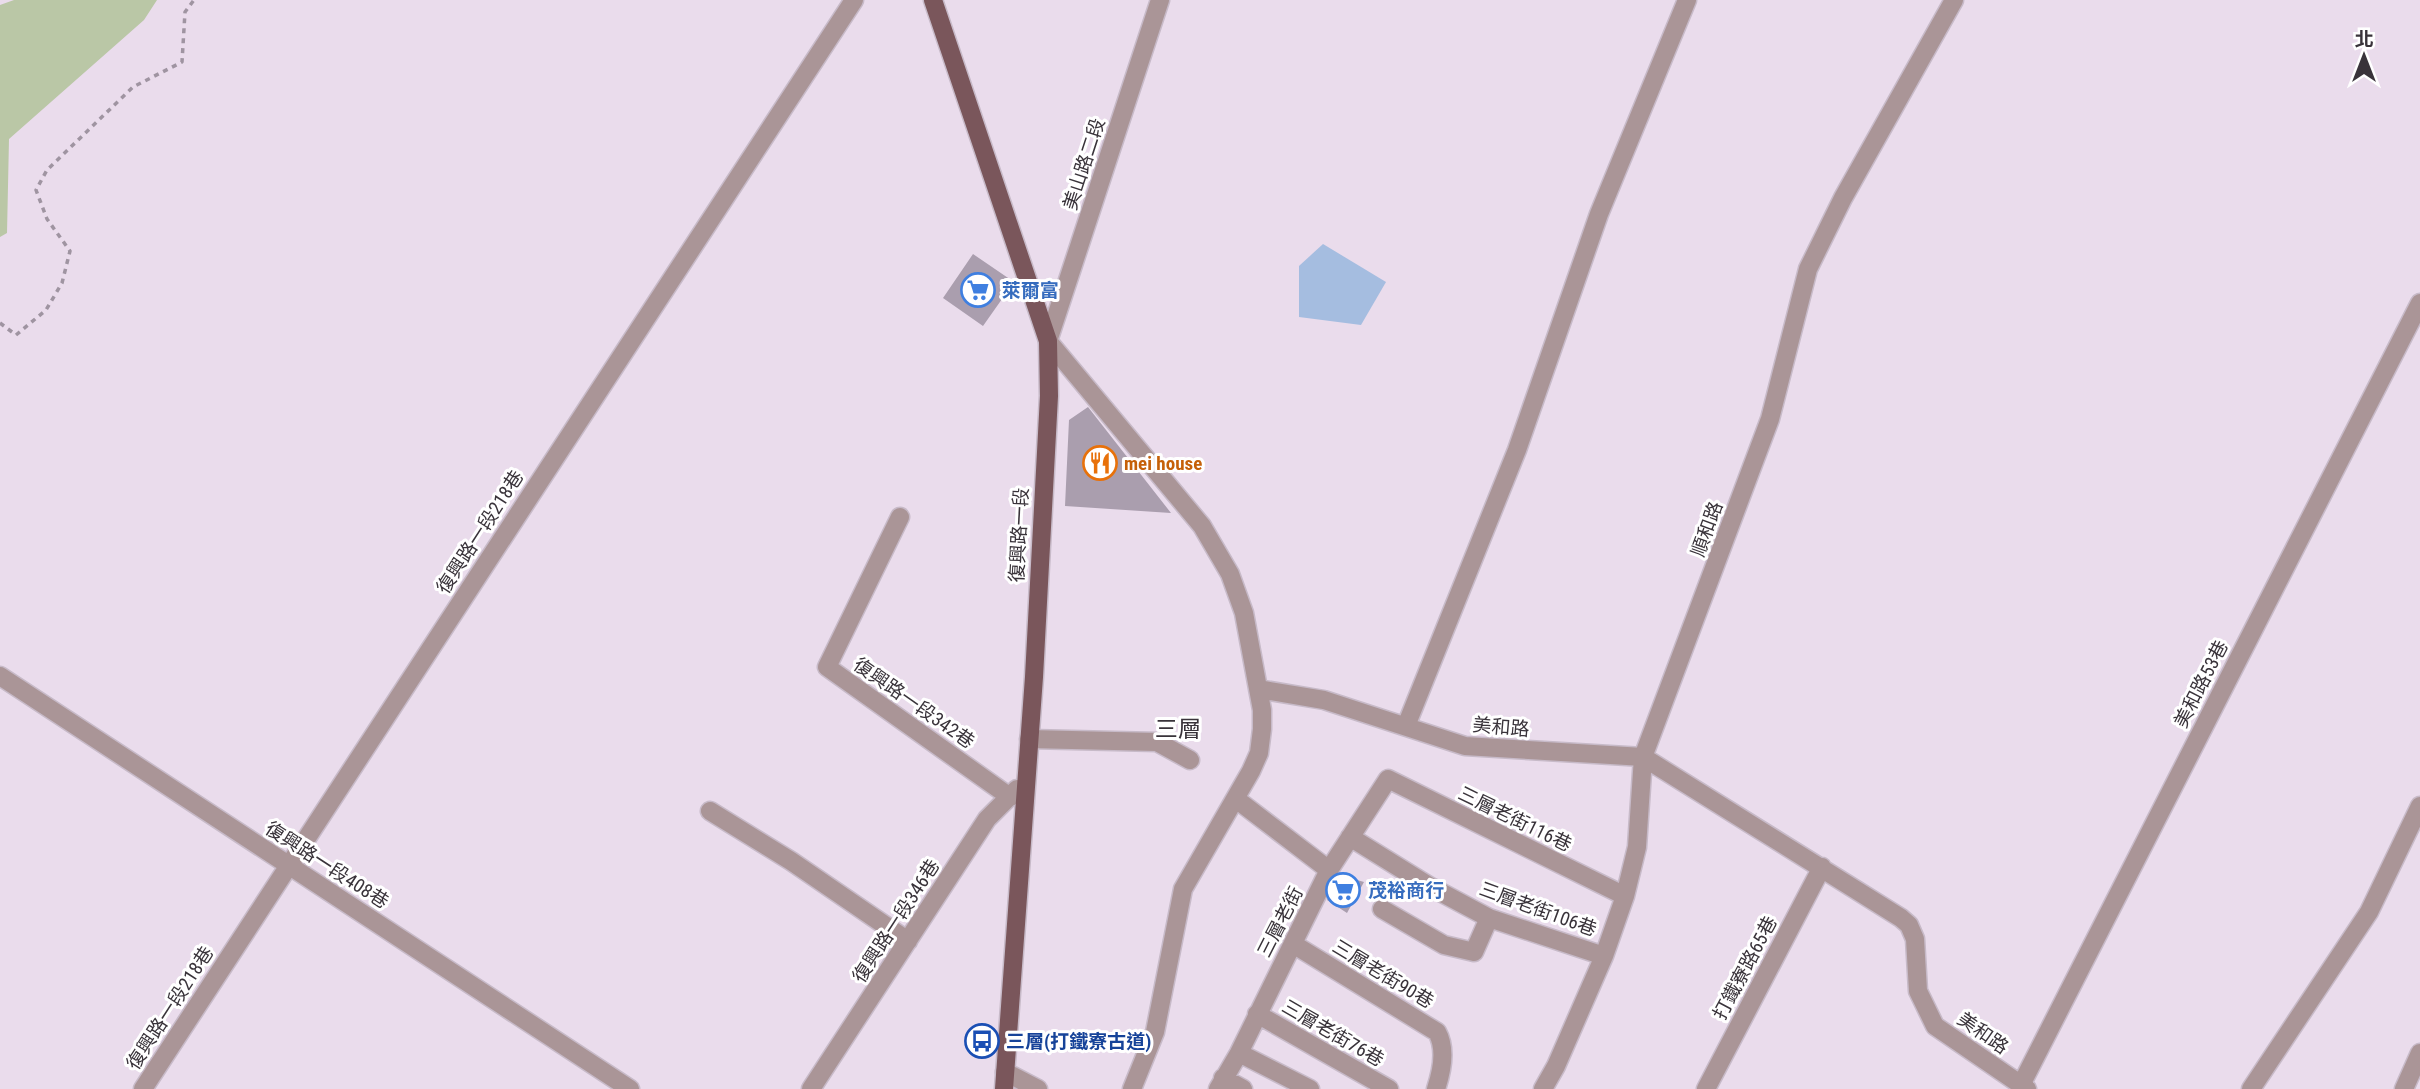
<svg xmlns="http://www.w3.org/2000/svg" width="2420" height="1089" viewBox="0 0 2420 1089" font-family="'Roboto Condensed','Noto Sans TC',sans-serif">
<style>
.green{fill:#bac7a6}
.water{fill:#a5bde0}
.building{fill:#aa9eae}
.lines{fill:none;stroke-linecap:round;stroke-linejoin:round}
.minor-casing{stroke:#c7bac8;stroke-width:21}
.major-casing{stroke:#c7bac8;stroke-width:21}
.path{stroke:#9f94a1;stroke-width:3.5;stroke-dasharray:5 5;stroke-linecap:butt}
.minor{stroke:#aa9597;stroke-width:18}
.major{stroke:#7a565b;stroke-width:18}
.labels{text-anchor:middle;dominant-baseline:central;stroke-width:6;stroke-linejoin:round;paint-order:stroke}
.street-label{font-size:19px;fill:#39333a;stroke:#fff}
.shop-label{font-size:19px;font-weight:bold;fill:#366cbe;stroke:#fff;text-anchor:start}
.food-label{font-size:19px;font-weight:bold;fill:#c56008;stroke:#fff;text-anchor:start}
.transit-label{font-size:19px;font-weight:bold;fill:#164399;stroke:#fff;text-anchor:start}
.quarter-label{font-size:23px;fill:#39333a;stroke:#fff}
</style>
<rect width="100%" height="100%" fill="#eadcec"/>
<path class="green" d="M14 0H157L144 20 9 139 7 233 0 237V5Z"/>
<path class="water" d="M1323 244 1386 282 1361 325 1299 317V266Z"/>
<path class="building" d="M973 254 1014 282 983 326 943 298Z
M1088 407 1171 513 1065 506 1069 420Z
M1340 875 1364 882 1347 913 1327 900Z"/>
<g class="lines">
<g class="minor-casing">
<path id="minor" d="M900 517 827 667 1010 797
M0 676 630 1089
M1258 689 1324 700 1465 746 1643 757 1901 918 1909 925 1915 939 1918 991 1935 1026 2027 1089
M1406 726 1517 450 1599 214 1687 0
M1029 739 1157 742 1190 760
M1236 799 1329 870
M710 811 791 861 908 941
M1350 837 1429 886 1489 918 1604 956
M1382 909 1444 945 1474 952 1489 918
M1293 944 1437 1032C1446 1048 1442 1071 1436 1089
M1257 1014 1389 1089
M1239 1053 1310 1089
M1005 1072 1038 1089
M1223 1078 1243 1089
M2021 1085 2420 303
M143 1089 854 0
M811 1089 987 819 1017 789
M1132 1089 1155 1032 1183 889 1251 771 1259 753 1262 729V710L1244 613 1230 574 1202 526 1048 341 1160 0
M1218 1089 1239 1053 1329 870 1388 779 1625 896
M1543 1089 1556 1066 1604 956 1625 896 1637 847 1643 757 1770 419 1808 269 1843 198 1954 0
M1706 1089 1822 867
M2251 1089 2369 912 2420 806
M2404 1089 2420 1053"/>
</g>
<g class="major-casing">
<path id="major" d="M933 0 1048 341 1049 396 1034 677 1004 1089"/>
</g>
<path class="path" d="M0 323 16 335 46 310 62 283 70 251 47 219 36 190 47 170 133 87 182 62 185 12 194 0"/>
<use href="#minor" class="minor"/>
<use href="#major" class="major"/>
</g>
<defs>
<g id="supermarket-ring" transform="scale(1.75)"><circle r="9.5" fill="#fff" stroke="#3f7fe0" stroke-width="1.5"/><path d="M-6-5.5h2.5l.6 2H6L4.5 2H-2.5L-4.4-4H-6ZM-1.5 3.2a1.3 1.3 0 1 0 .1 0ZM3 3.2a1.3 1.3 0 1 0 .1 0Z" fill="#3f7fe0"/></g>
<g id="restaurant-ring" transform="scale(1.75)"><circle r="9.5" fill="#fff" stroke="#e8710a" stroke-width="1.5"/><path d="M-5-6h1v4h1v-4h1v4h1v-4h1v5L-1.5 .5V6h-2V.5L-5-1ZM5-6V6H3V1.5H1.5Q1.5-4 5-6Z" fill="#e8710a"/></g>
<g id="bus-ring" transform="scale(1.75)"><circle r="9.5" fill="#fff" stroke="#1a4fb4" stroke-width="1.5"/><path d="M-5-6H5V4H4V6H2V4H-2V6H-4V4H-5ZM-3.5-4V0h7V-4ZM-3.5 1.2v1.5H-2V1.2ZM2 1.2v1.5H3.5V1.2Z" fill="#1a4fb4"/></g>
</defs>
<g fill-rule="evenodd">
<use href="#supermarket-ring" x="978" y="290"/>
<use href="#restaurant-ring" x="1100" y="463"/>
<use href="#supermarket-ring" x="1343" y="890"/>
<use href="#bus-ring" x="982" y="1041"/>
</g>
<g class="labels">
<g class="street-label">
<text transform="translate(1084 164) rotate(-72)">美山路二段</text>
<text transform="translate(1707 529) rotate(-70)">順和路</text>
<text transform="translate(480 532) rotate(-57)">復興路一段218巷</text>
<text transform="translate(1019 535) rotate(-87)">復興路一段</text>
<text transform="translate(2201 684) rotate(-63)">美和路53巷</text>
<text transform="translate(914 703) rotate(35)">復興路一段342巷</text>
<text transform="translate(1501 727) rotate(5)">美和路</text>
<text transform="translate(1515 819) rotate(26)">三層老街116巷</text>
<text transform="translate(327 865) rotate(33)">復興路一段408巷</text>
<text transform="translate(1538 909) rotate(20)">三層老街106巷</text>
<text transform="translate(896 921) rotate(-57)">復興路一段346巷</text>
<text transform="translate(1280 922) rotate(-63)">三層老街</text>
<text transform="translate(1745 968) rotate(-62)">打鐵寮路65巷</text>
<text transform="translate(1383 974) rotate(31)">三層老街90巷</text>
<text transform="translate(170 1008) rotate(-57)">復興路一段218巷</text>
<text transform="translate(1333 1033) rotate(30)">三層老街76巷</text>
<text transform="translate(1983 1033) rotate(35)">美和路</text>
</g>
<g class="shop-label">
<text x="1002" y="290">萊爾富</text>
<text x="1368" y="890">茂裕商行</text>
</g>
<g class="food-label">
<text x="1124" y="463">mei house</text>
</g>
<g class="transit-label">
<text x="1006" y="1041">三層(打鐵寮古道)</text>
</g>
<g class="quarter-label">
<text x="1178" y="729">三層</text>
</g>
</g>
<g transform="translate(2364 56)" stroke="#ffffff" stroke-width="5" paint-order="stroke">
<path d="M0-5L12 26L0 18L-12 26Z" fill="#39333a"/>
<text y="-10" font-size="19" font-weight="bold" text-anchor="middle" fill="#39333a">北</text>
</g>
</svg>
